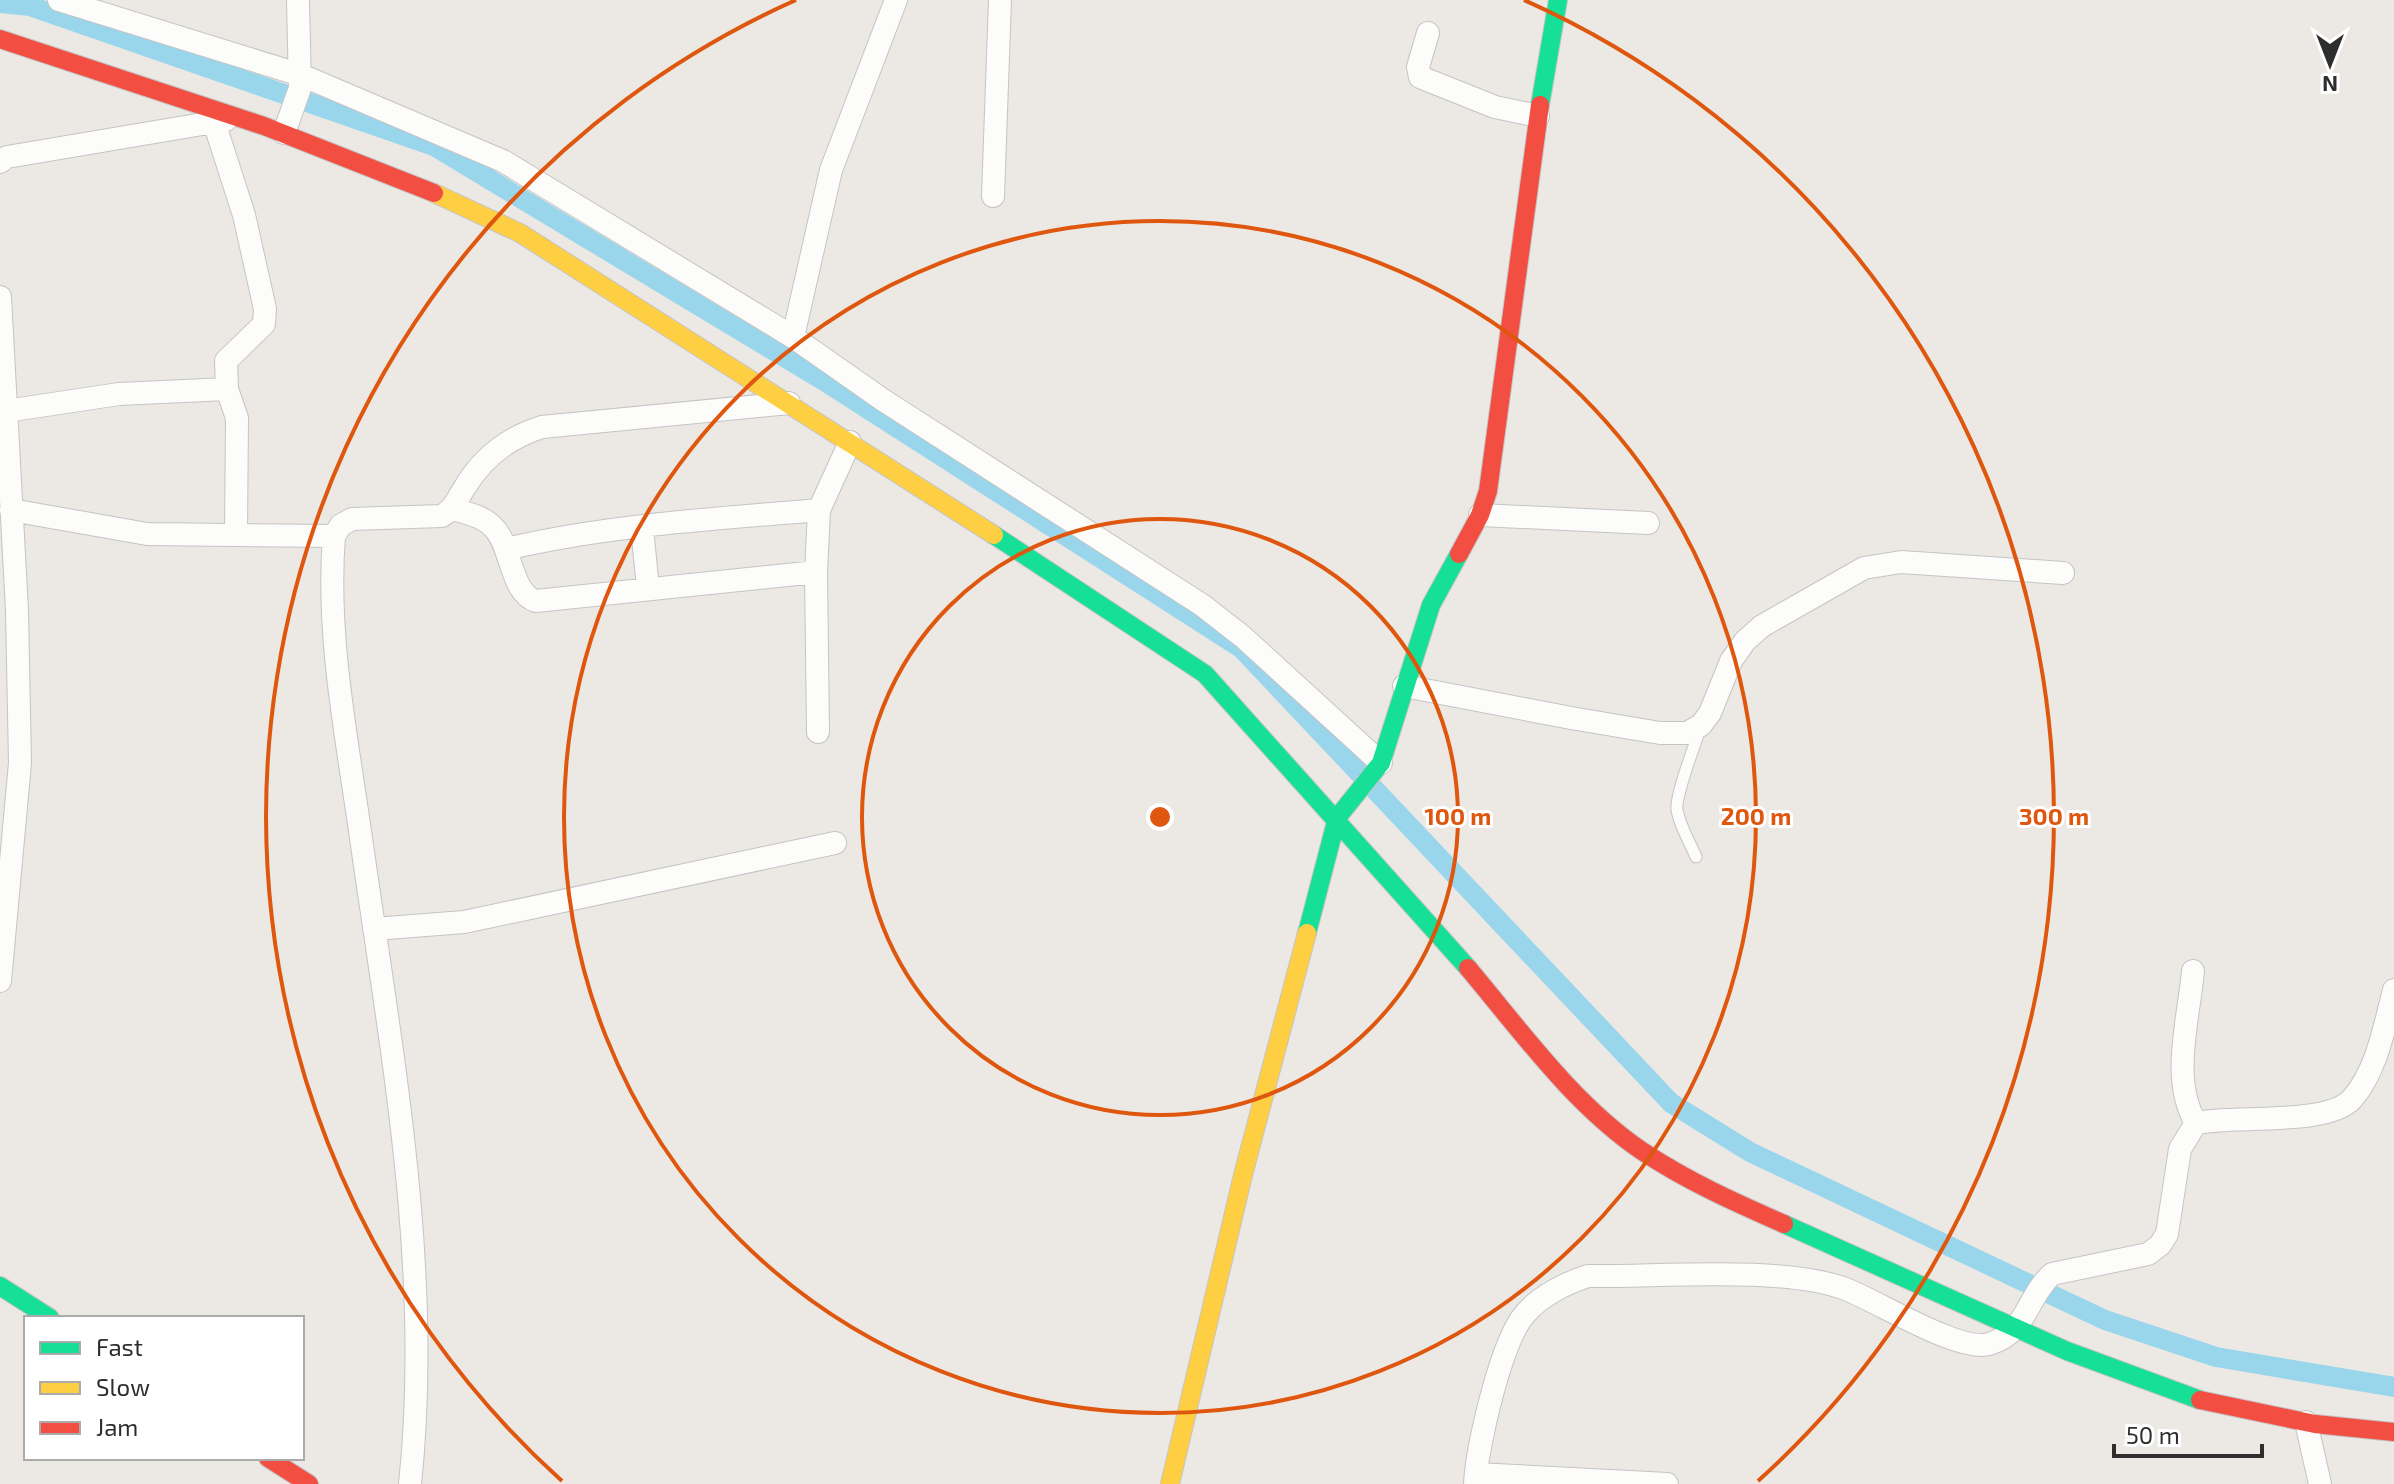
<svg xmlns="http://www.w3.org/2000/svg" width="2394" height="1484" viewBox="0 0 2394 1484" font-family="'Exo 2',sans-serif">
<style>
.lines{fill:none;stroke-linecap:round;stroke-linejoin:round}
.canal{stroke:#99d6ec;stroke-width:20}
.lane-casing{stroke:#c5c4c5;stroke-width:13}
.street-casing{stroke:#c5c4c5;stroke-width:24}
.fast-casing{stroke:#c5c4c5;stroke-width:20}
.slow-casing{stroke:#c5c4c5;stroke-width:20}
.jam-casing{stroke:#c5c4c5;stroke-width:20}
.lane{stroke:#fcfcfb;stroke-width:11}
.street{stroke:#fcfcfb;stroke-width:22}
.fast{stroke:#16e098;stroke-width:18}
.slow{stroke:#ffcf43;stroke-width:18}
.jam{stroke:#f24e42;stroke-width:18}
.ring{fill:none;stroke:#df570e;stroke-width:4}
.centre{fill:#df570e;stroke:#fff;stroke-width:4}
.ring-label{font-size:24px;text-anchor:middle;font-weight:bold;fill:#df570e;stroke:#fff;stroke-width:6;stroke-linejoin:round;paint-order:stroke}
</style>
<rect width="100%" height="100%" fill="#ece8e4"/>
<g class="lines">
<path class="canal" d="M0 3 30 6 434 146 829 384 1241 648 1671 1103 1750 1152 2105 1320 2216 1357 2394 1387"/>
<g class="lane-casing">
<path id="lane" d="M1696 857C1690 842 1680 827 1677 810 1675 795 1695 745 1701 726"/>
</g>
<g class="street-casing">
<path id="street" d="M59 0 301 75 503 161 793 337 883 400 1202 605 1243 637 1381 763
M1428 33 1418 67 1420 77 1495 107 1538 116
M214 122 244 215 265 309 264 324 226 361 227 389 237 418 236 535
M284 133 300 88 298 0
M0 162 7 157 226 120
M993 196 1000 0
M0 297 17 610 20 763 0 981
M793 337 831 170 896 0
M6 411 119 394 227 389
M453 509C466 513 483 516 493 527 512 545 510 593 536 601L816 572
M11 510 147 534 334 536
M1480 515 1648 523
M642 528 648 588
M506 549C607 525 715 519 819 510
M1404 686 1571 718 1660 733H1687L1701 725 1710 713 1731 661 1745 641 1762 626 1864 568 1901 562 2063 573
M818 732 816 572 819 510 850 442
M374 929 464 922 835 843
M2193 971C2189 1018 2170 1080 2196 1123
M2306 1422 2320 1484
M1476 1474 1667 1484
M410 1484C433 1269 391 1050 361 838 347 738 326 637 334 536L341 525 352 519 442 516C455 508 457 499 465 487 483 457 510 437 542 427L789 403
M1475 1484C1477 1447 1501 1341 1525 1314 1540 1296 1566 1283 1588 1276 1658 1277 1780 1266 1843 1288 1876 1300 1959 1353 1989 1344 2027 1333 2026 1298 2052 1274L2148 1254 2160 1245 2167 1234 2180 1149 2196 1123C2233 1115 2328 1126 2352 1099 2377 1071 2385 1024 2394 990"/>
</g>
<g class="fast-casing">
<path id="fast" d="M1540 105 1558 0
M994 535 1205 674 1468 968
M1307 933 1337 818 1381 763 1431 605 1459 554
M1784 1224 2067 1351 2200 1400
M0 1286 50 1318"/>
</g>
<g class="slow-casing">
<path id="slow" d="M434 193 520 233 994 535
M1170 1484 1243 1175 1307 933"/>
</g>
<g class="jam-casing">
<path id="jam" d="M0 39 264 126 434 193
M1459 554 1480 515 1488 491 1540 105
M1468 968C1521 1031 1573 1104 1642 1151 1687 1181 1734 1202 1784 1224
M2200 1400 2315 1424 2394 1432
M268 1458 309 1484"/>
</g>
<use href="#lane" class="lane"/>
<use href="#street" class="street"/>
<use href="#fast" class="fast"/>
<use href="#slow" class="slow"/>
<use href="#jam" class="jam"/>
</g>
<g class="ring">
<circle cx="1160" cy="817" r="298"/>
<circle cx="1160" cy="817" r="596"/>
<path d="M562 1481A894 894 0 0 1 796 0M1524 0A894 894 0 0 1 1758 1481"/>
</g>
<circle cx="1160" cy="817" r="12" class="centre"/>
<g class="ring-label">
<text x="1458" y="825">100 m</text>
<text x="1756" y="825">200 m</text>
<text x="2054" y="825">300 m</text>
</g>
<rect x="24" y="1316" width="280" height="144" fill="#ffffff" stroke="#ababab" stroke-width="2"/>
<rect x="40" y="1342" width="40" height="12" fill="#16e098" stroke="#ababab" stroke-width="2"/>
<text x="96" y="1356" font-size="24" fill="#2e2e2e">Fast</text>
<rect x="40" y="1382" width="40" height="12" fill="#ffcf43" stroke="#ababab" stroke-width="2"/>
<text x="96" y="1396" font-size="24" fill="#2e2e2e">Slow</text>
<rect x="40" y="1422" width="40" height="12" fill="#f24e42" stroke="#ababab" stroke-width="2"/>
<text x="96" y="1436" font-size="24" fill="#2e2e2e">Jam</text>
<g transform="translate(2330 64) rotate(180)" stroke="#ffffff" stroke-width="6" paint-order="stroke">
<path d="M0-6L14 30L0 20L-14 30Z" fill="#2e2e2e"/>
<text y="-12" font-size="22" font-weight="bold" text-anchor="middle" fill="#2e2e2e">N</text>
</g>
<path d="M2114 1444v12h148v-12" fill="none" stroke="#2e2e2e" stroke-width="4"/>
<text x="2126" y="1444" font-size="24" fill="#2e2e2e" stroke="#ffffff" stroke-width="6" paint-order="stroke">50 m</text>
</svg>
